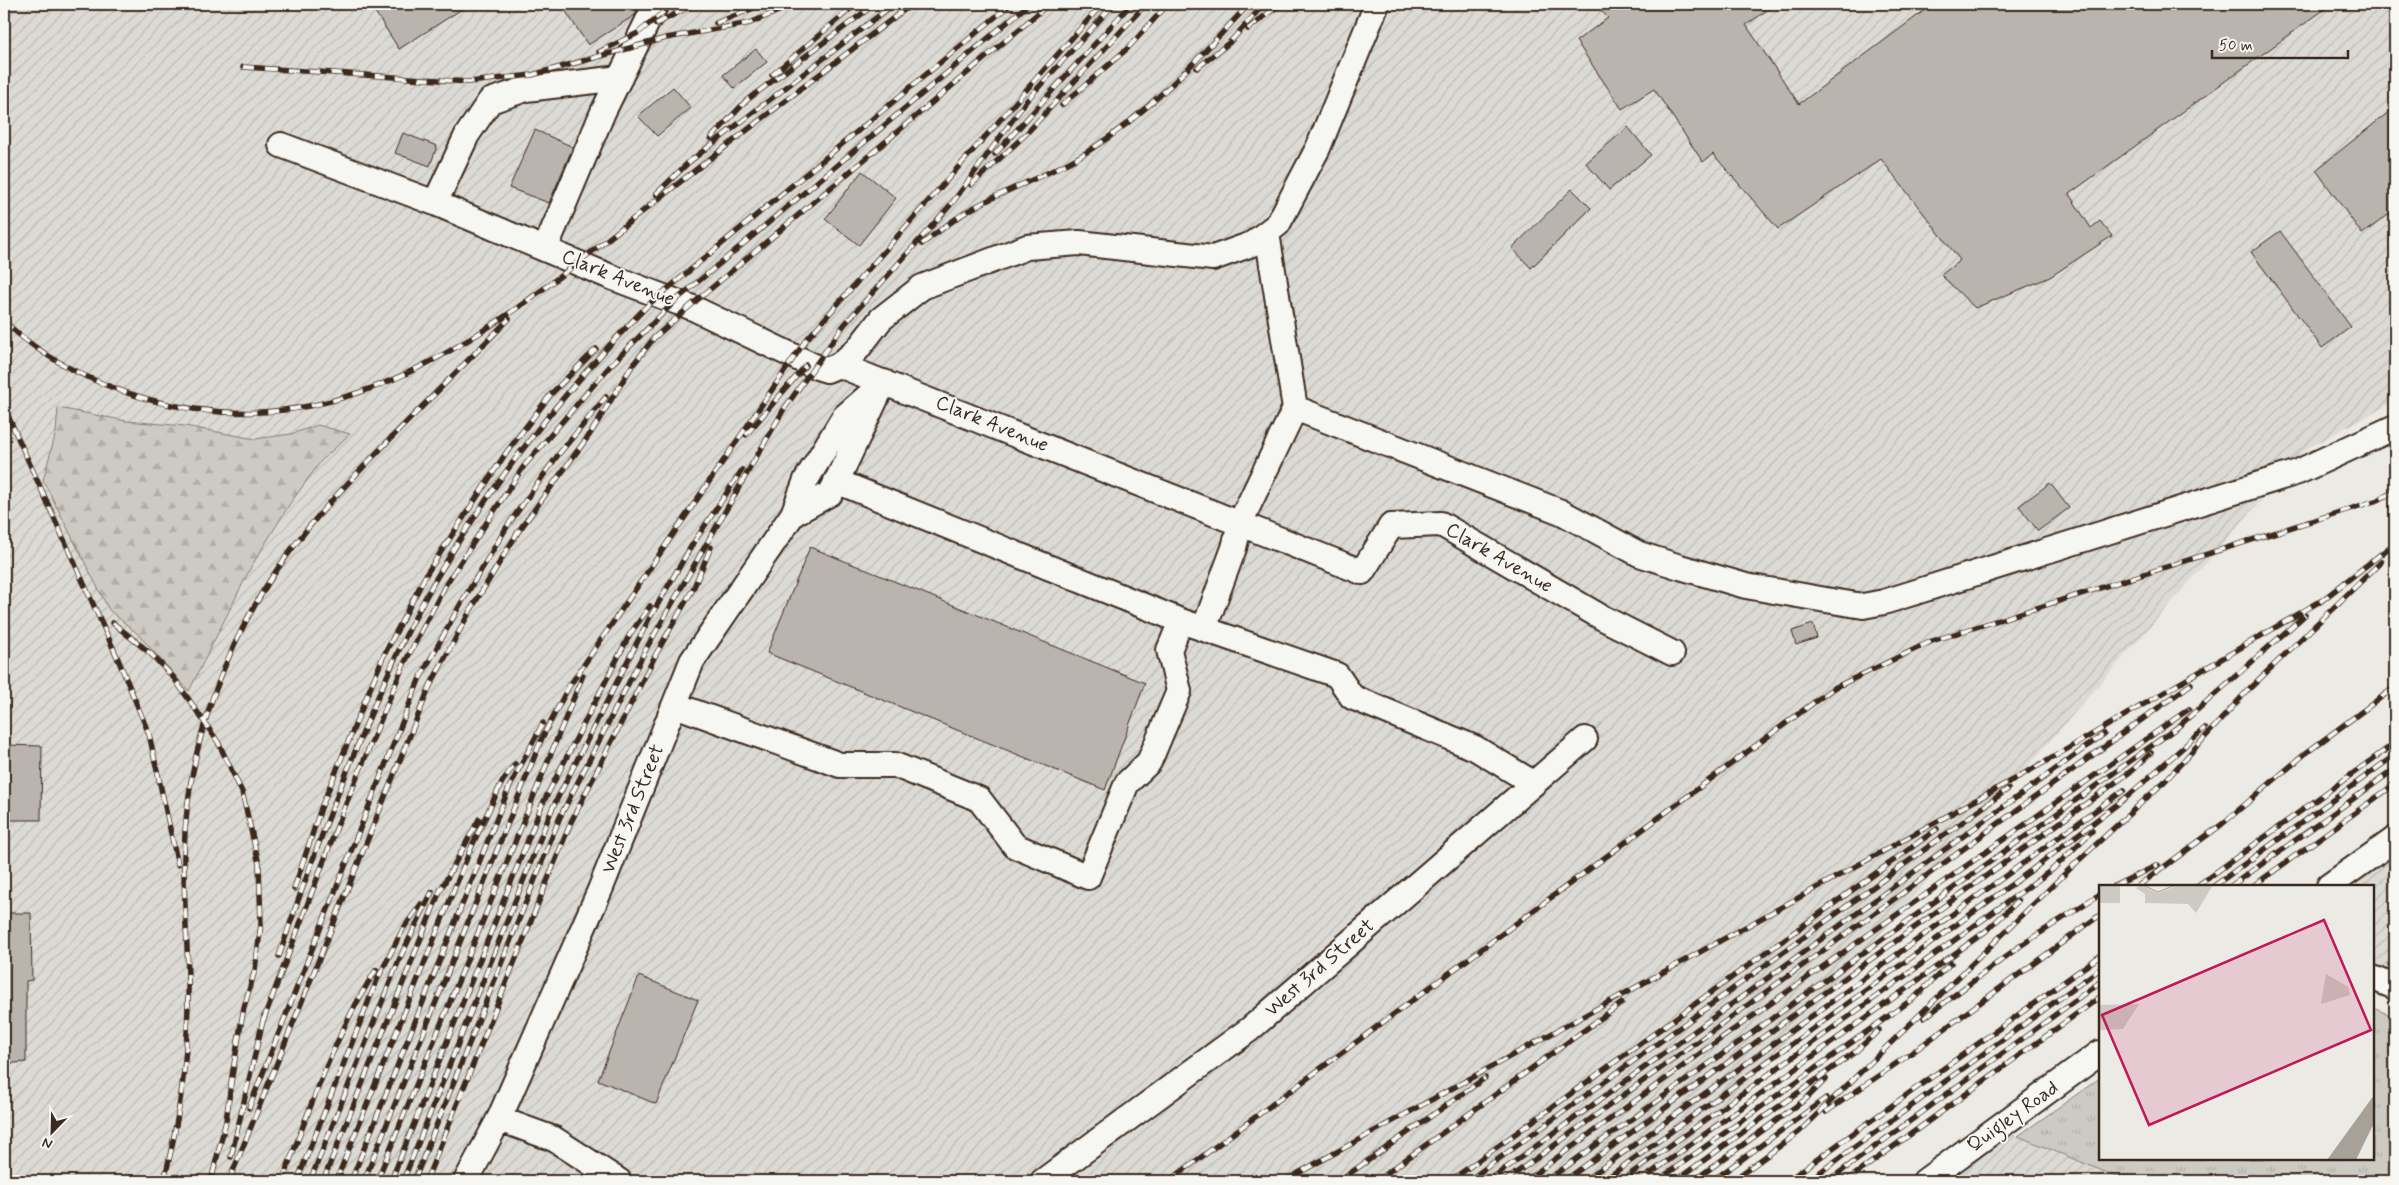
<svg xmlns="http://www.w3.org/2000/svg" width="2399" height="1185" viewBox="0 0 2399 1185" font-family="Mynerve,sans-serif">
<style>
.industrial{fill:url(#industrial-furrows)}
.grass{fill:url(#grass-tufts);stroke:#847a71}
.forest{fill:url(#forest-firs);stroke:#847a71}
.building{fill:#bab4ae;stroke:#3b2a1e}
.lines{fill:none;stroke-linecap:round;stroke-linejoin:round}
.minor-casing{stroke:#3b2a1e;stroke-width:28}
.minor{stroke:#f6f6f2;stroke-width:24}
.rail-casing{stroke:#3b2a1e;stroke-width:5.5}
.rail{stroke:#f6f6f2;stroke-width:4;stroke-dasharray:11;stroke-linecap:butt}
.labels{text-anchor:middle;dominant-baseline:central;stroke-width:4;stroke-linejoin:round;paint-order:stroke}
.street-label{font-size:20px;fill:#3b2a1e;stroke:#f6f6f2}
.inset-road{fill:none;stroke:#a59d95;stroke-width:1}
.view{fill:#c2185b;fill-opacity:0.15;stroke:#c2185b;stroke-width:2.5}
.inset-edge{fill:none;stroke:#3b2a1e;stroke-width:2.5}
</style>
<defs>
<pattern id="industrial-furrows" width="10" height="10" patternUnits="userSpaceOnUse" patternTransform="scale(1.25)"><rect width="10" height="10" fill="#dcdad4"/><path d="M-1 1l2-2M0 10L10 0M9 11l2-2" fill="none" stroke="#bebbb6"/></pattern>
<pattern id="grass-tufts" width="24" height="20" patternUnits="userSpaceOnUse" patternTransform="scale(1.25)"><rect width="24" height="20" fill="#cdcac4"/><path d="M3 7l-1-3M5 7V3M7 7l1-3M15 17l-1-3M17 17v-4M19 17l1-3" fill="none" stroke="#b1aea8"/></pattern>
<pattern id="forest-firs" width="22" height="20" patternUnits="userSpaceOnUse" patternTransform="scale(1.25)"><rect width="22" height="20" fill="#cdcac4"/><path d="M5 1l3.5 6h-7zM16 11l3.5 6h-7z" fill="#b1aea8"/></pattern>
</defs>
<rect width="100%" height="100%" fill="#ebeae5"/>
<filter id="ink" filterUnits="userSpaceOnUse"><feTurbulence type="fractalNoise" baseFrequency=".02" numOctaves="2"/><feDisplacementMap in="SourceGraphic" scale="10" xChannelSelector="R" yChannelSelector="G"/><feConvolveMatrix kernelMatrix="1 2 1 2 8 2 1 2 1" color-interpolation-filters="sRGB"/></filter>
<g filter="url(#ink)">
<path class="industrial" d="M4 4H2395V401L2306 449 1664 1181H4Z
M2395 839V987L2373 978V886H2329Z
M1998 1128 2127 1181H1925Z"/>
<path class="grass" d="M2373 1008 2395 1017V1181H2127L2018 1136 2100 1078V1159H2373Z"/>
<path class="forest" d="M58 408 127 421 185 426 255 439 291 434 318 425 350 434 321 461 289 505 251 567 189 691 138 634 109 610 43 480 56 432Z"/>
<path class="building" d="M370 4H470L399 49Z
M561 4H632L637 11 635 15 588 45Z
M1595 4H1776L1746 25 1799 104 1933 4H2332L2069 194 2091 228 2100 221 2112 236 2050 277 1975 308 1941 275 1960 260 1881 159 1778 229 1713 154 1703 162 1654 89 1622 109 1576 41 1608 18Z
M756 49 767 62 734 88 723 75Z
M673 87 691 108 657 136 638 116Z
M2395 107V210L2362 234 2316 170Z
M1628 127 1651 155 1609 190 1586 163Z
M535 130 573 147 549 203 509 188Z
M403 133 437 146 430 166 395 153Z
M862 171 896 198 859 245 825 219Z
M1572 189 1591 208 1531 268 1512 248Z
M2280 231 2351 327 2322 348 2251 252Z
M2050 483 2069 508 2038 531 2019 506Z
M810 547 1145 683 1105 790 767 653Z
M1813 624 1817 638 1796 645 1792 631Z
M4 745 42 746 41 820H4Z
M4 913H31L32 980 26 981V1062L4 1064Z
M639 976 698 1000 656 1104 598 1080Z"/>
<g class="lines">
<g class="minor-casing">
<path id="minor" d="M281 145 435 203 611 277 693 308 814 366 827 370 839 365 1362 572 1391 526 1441 524 1601 617 1672 653
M435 203 467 135 490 101 526 89 620 78
M1267 233 1295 408 1561 512 1639 554 1680 567 1746 586 1826 600 1863 606 1884 602 2298 472 2395 427
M545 249 603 112 656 4
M839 365 857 350 881 319 922 287 1027 247 1079 243 1213 258 1252 244 1278 224 1318 148 1377 4
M836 481 1181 621 1337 675 1352 697 1475 748 1533 783
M1204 629 1234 548 1240 523 1295 408
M675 705 840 765H895L979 799 1015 846 1088 877 1127 783 1149 762 1179 691 1169 650 1181 621
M2329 886 2395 839
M2373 978 2395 987
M499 1119 554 1139 619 1181
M466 1181 499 1119 600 890 692 661 793 514 806 480 844 417 884 382 831 493 793 514
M1043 1181 1250 1029 1585 739
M1925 1181 2100 1053"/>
</g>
<use href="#minor" class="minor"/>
<g class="rail-casing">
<path id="rail" d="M716 23 764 4
M656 24 694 4
M1248 29 1280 4
M599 52 638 33 673 4
M243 67 469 82 532 75 666 38 750 23 795 4
M1197 68 1230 42 1264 4
M772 75 856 4
M1062 105 1128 48 1168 4
M711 138 747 100 875 4
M995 154 1131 4
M971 185 1025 135 1146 4
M656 194 689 162 894 4
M922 244C939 231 956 217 975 207 1011 187 1052 174 1087 152 1150 112 1199 58 1249 4
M4 321C43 359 95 384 147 399 358 459 519 308 671 189 751 127 831 65 912 4
M4 407 118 659 149 734 178 865
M746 435 806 365
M2320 602 2395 543
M113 623 150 653 174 678 218 742 242 792 259 864 261 924 255 970 244 1007 232 1076 226 1121 211 1181
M2114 886 2158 865
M2138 886 2221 825 2306 753 2395 687
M2197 886 2395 743
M2214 886 2395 755
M2231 886 2395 769
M2253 886 2395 784
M294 889 321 808 383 657 427 573 506 453 551 394 596 349
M279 956C304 881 331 808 362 735 384 681 407 628 437 577 495 478 567 387 648 305L1011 4
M1924 1018 2020 946 2100 894
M263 1021 341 816 403 666 446 584 524 466 610 366 675 301 1029 4
M249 1108 419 680 460 605 508 525 558 455 606 397
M1826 1112 1910 1054 2100 915
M231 1157 264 1016
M164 1181C179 1121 188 1060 188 997 189 950 183 902 184 855 186 747 226 637 291 550 321 509 357 474 392 437 431 398 470 358 509 319
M229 1181 430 686 470 611 518 532 590 434 632 366 654 338 689 307 1049 4
M282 1181C310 1110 334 1035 376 970
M297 1181 377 980 403 929 421 904
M310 1181 399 960 432 892
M323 1181 440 891 479 819
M336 1181 471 848 502 782 515 764
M351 1181 509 788 543 723
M364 1181 542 738 568 688 806 340 1102 4
M377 1181 583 675
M391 1181 542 805 630 634 650 606
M403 1181 552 809 649 619 692 545 742 470
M414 1181 560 817 646 649 784 409 844 325 953 202 1027 100 1114 4
M426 1181 571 822 656 654 694 587 711 547
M1169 1181 1832 689 1932 641 2378 500 2395 491
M1284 1181 2045 762 2324 599
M1339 1181 1485 1078
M1376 1181 1622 1003
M1450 1181 1937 829
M1468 1181 2008 789
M1488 1181 2104 734
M1505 1181 2191 684
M1525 1181 1723 1037 2189 709
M1546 1181 2179 726 2305 615
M1564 1181 2134 769 2151 753
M1584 1181 2124 790
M1603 1181 2033 869 2128 796 2205 728
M1621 1181 2053 869 2092 831
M1640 1181 1986 931 2018 901
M1657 1181 1914 998 1951 963
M1675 1181 1855 1052 1879 1030
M1693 1181 1806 1099 1826 1079
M1712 1181 1826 1098
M1732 1181 1799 1132 2078 861 2164 782 2248 690 2381 562
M1787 1181 2100 956
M1808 1181 2100 969
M1828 1181 2100 982
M1846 1181 2100 997"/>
</g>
<use href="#rail" class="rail"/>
</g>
</g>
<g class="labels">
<g class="street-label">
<text transform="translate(618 278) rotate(22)">Clark Avenue</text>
<text transform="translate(992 424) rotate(22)">Clark Avenue</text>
<text transform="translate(1499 558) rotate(30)">Clark Avenue</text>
<text transform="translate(633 809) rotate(-68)">West 3rd Street</text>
<text transform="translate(1320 968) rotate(-41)">West 3rd Street</text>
<text transform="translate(2013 1117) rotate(-36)">Quigley Road</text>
</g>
</g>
<g transform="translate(2099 885)">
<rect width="275" height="275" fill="#ebeae5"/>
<path d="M42 0 59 8 79 0H114L97 28 89 19 46 18V9L37 3ZM40 119 24 144 0 145V120Z" fill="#cdcac4"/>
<path d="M227 89 249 102 251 110 222 119Z" fill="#cdcac4"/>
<path d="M0 0H21V18H0Z" fill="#cdcac4"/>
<path d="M275 210V238L257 275H228Z" fill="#a8a198"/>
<path class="inset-road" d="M44 0 59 7 76 0"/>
<path class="view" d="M225 35 272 145 50 240 3 130Z"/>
<rect width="275" height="275" class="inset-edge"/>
</g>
<rect width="2399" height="1185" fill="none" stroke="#f6f6f2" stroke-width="20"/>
<rect x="10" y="10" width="2379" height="1165" fill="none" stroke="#3b2a1e" stroke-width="2" filter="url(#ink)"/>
<g transform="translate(52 1132) rotate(203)" stroke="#f6f6f2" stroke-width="4" paint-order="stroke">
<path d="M0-4L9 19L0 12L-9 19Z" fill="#3b2a1e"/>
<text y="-8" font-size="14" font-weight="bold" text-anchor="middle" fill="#3b2a1e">N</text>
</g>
<path d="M2212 50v8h136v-8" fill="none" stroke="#3b2a1e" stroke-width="2.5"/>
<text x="2219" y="50" font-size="15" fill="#3b2a1e" stroke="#f6f6f2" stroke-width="4" paint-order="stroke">50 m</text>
</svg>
